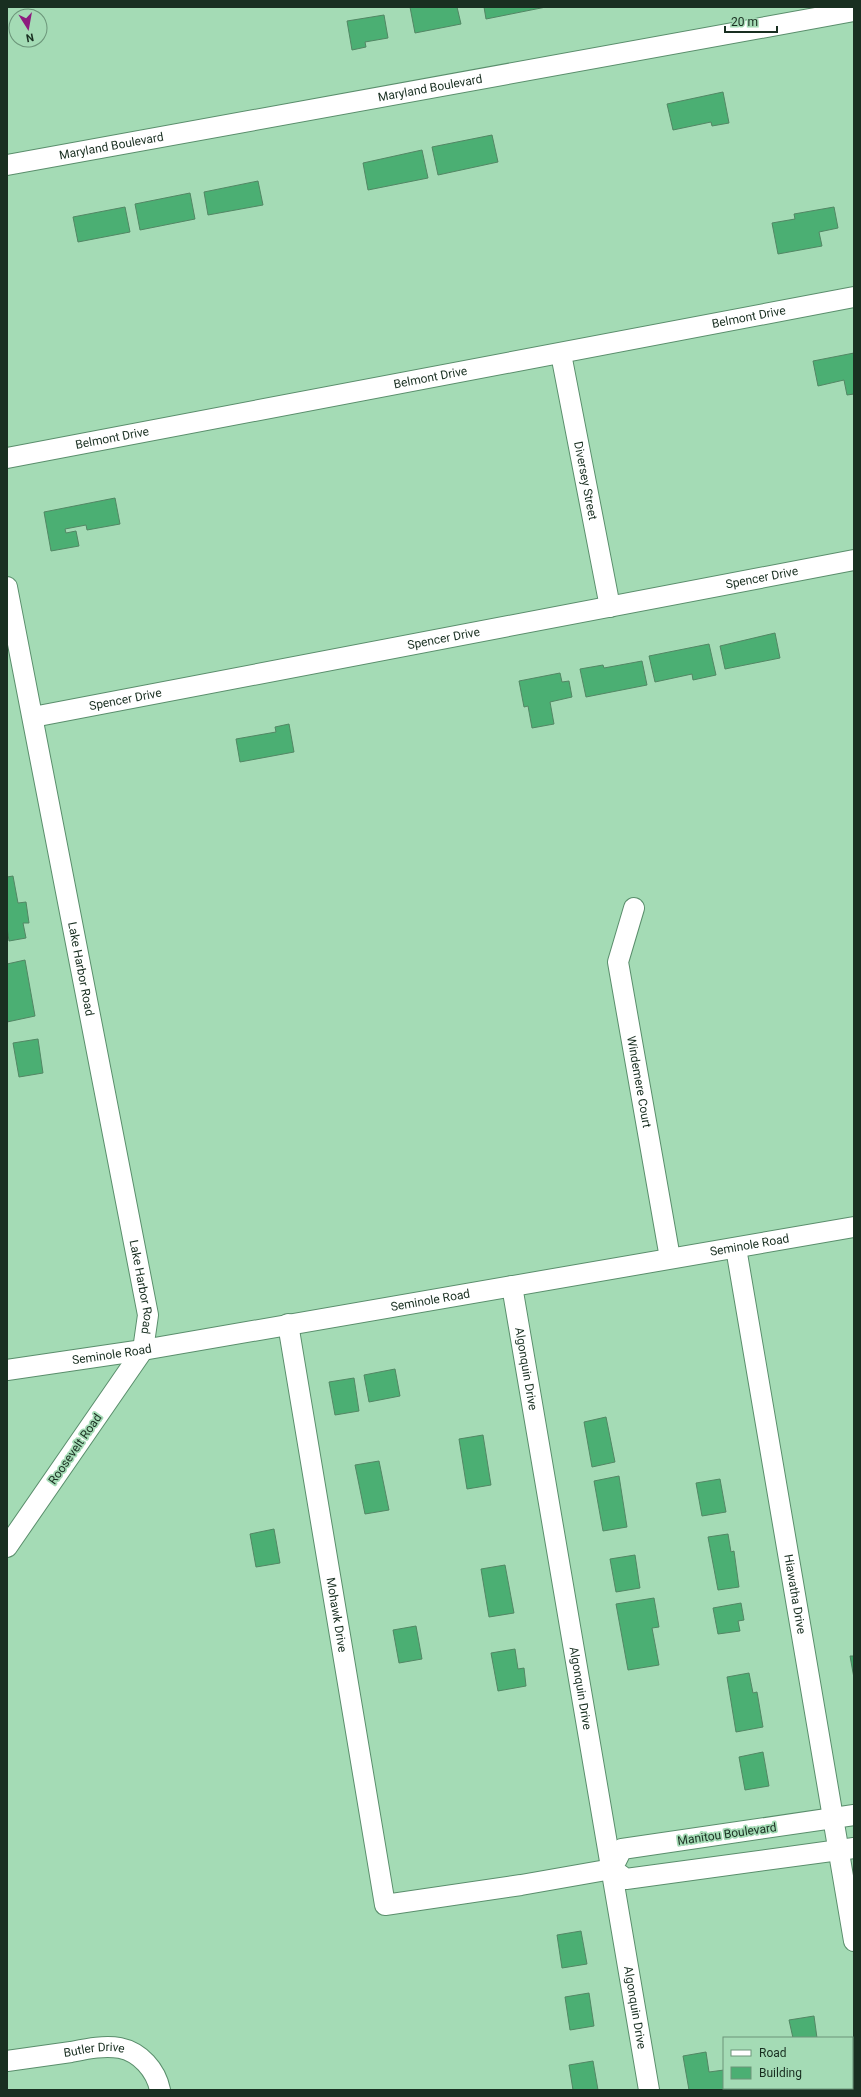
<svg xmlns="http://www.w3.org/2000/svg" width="861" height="2097" viewBox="0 0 861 2097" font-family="Roboto,sans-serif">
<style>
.building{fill:#4baf73;stroke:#528764}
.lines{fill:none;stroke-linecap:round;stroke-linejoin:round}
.minor-casing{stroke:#5a8e6c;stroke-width:22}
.minor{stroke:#fff;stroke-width:20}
.labels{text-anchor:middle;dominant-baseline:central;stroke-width:3.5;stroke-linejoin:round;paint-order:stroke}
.street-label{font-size:12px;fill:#192f21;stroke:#a4dbb5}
</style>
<rect width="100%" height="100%" fill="#a4dbb5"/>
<path class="building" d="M410 7H457L461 24 415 33Z
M484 7H546L486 19Z
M384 15 388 38 365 42 366 47 352 50 347 21Z
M723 92 729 123 712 126 711 122 673 130 667 104Z
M492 135 498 162 438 175 432 147Z
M422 150 428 178 368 190 363 163Z
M258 181 263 205 208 215 204 192Z
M190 193 195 219 140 230 135 204Z
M125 207 130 232 78 242 73 217Z
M834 207 838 228 819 232 822 246 778 254 772 223 795 219 794 214Z
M854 353V394L847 395 844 380 818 386 813 361Z
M115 498 120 524 87 530 86 525 65 529 66 533 76 531 79 546 51 551 44 512Z
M775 633 780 658 725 669 720 646Z
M709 644 716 675 693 680 692 674 655 682 649 656Z
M642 661 647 685 586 697 580 669 603 665 604 668Z
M560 673 562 682 569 681 572 697 550 702 554 724 532 728 528 706 524 707 519 681Z
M289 724 294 752 240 762 236 739 276 732 275 727Z
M13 876 18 903 26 902 29 923H23L26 938 9 941 7 928V877Z
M25 960 35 1016 7 1022V964Z
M38 1039 43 1073 19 1077 13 1043Z
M395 1369 400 1396 369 1402 364 1375Z
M354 1378 359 1411 335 1415 329 1382Z
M606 1417 615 1462 592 1467 584 1422Z
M483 1435 491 1485 467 1489 459 1439Z
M379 1461 389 1510 365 1514 355 1465Z
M619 1476 627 1527 603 1531 594 1481Z
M720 1479 726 1512 702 1516 696 1483Z
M274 1529 280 1563 256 1567 250 1534Z
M728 1534 731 1552 734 1551 739 1587 718 1590 708 1537Z
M635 1555 640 1588 616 1592 610 1559Z
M505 1565 514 1613 489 1617 481 1569Z
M654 1598 659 1627 652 1628 659 1665 628 1670 616 1604Z
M741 1603 744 1620 738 1621 740 1631 718 1634 713 1608Z
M416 1626 422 1659 399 1663 393 1630Z
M515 1649 518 1669 524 1668 526 1686 498 1691 491 1653Z
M850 1656H854V1678Z
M749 1673 753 1693 757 1692 763 1727 736 1732 727 1677Z
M763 1752 769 1786 745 1790 739 1757Z
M581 1931 587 1964 562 1968 557 1935Z
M589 1993 594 2026 570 2030 565 1997Z
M814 2016 817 2038H793L789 2020Z
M706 2052 709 2072 724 2070V2088H731V2090H689L683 2056Z
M593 2061 598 2090H573L569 2065Z
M805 2088H830L831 2090H806Z"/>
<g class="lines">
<g class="minor-casing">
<g id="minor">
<path id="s1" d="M7 165 854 11"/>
<path id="s2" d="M561 354 610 607"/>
<path id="s3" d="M7 458 854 297"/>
<path id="s4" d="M7 587 148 1315 143 1350 7 1547"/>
<path id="s5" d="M33 717 854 560"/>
<path id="s6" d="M634 908 618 962 670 1258"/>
<path id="s7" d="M736 1248 854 1941"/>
<path id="s8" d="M512 1286 649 2090"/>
<path id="s9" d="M288 1324 385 1905 521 1885 612 1869"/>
<path id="s10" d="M7 1370 143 1350 854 1227"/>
<path d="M854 1815 622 1849 612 1869 626 1879 854 1848"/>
<path id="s11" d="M7 2061C28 2058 50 2055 71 2052 86 2049 104 2045 120 2048 140 2052 156 2070 160 2090"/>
</g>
</g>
<use href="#minor" class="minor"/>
</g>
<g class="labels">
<g class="street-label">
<text stroke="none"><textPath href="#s1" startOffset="430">Maryland Boulevard</textPath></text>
<text stroke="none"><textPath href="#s1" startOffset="106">Maryland Boulevard</textPath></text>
<text stroke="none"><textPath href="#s3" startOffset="755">Belmont Drive</textPath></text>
<text stroke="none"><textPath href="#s3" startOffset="431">Belmont Drive</textPath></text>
<text stroke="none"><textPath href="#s3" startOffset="107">Belmont Drive</textPath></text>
<text stroke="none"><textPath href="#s2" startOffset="129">Diversey Street</textPath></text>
<text stroke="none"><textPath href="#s5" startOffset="742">Spencer Drive</textPath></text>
<text stroke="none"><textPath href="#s5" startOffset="418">Spencer Drive</textPath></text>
<text stroke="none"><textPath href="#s5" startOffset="94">Spencer Drive</textPath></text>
<text stroke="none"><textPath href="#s4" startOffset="389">Lake Harbor Road</textPath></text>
<text stroke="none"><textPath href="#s6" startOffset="178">Windemere Court</textPath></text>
<text stroke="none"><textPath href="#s10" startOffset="753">Seminole Road</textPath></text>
<text stroke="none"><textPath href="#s4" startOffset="713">Lake Harbor Road</textPath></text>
<text stroke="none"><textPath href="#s10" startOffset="429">Seminole Road</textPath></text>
<text stroke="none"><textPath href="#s10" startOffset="106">Seminole Road</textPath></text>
<text stroke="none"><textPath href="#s8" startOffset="84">Algonquin Drive</textPath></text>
<text transform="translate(75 1449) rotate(-55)">Roosevelt Road</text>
<text stroke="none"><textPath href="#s7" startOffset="351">Hiawatha Drive</textPath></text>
<text stroke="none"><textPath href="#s9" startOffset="295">Mohawk Drive</textPath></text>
<text stroke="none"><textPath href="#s8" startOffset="408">Algonquin Drive</textPath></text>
<text transform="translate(727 1834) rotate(-8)">Manitou Boulevard</text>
<text stroke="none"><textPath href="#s8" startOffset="732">Algonquin Drive</textPath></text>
<text stroke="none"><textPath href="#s11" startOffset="88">Butler Drive</textPath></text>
</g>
</g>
<rect width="861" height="2097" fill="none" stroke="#192f21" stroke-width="16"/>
<rect x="723" y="2037" width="130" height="52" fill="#a4dbb5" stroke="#6c967a"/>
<rect x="731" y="2050" width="20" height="6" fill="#ffffff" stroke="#6c967a"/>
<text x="759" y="2057" font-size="12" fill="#192f21">Road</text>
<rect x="731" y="2067" width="20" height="12" fill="#4baf73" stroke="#6c967a"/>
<text x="759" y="2077" font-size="12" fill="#192f21">Building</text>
<g transform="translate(28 28) rotate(169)"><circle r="19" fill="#a4dbb5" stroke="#6c967a"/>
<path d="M0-3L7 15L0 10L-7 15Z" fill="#8d1c7e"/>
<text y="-6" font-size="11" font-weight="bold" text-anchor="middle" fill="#192f21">N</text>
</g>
<path d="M725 26v6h52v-6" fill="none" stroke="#192f21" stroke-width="2"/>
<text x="731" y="26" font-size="12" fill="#192f21" stroke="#a4dbb5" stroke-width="3" paint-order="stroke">20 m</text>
</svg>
